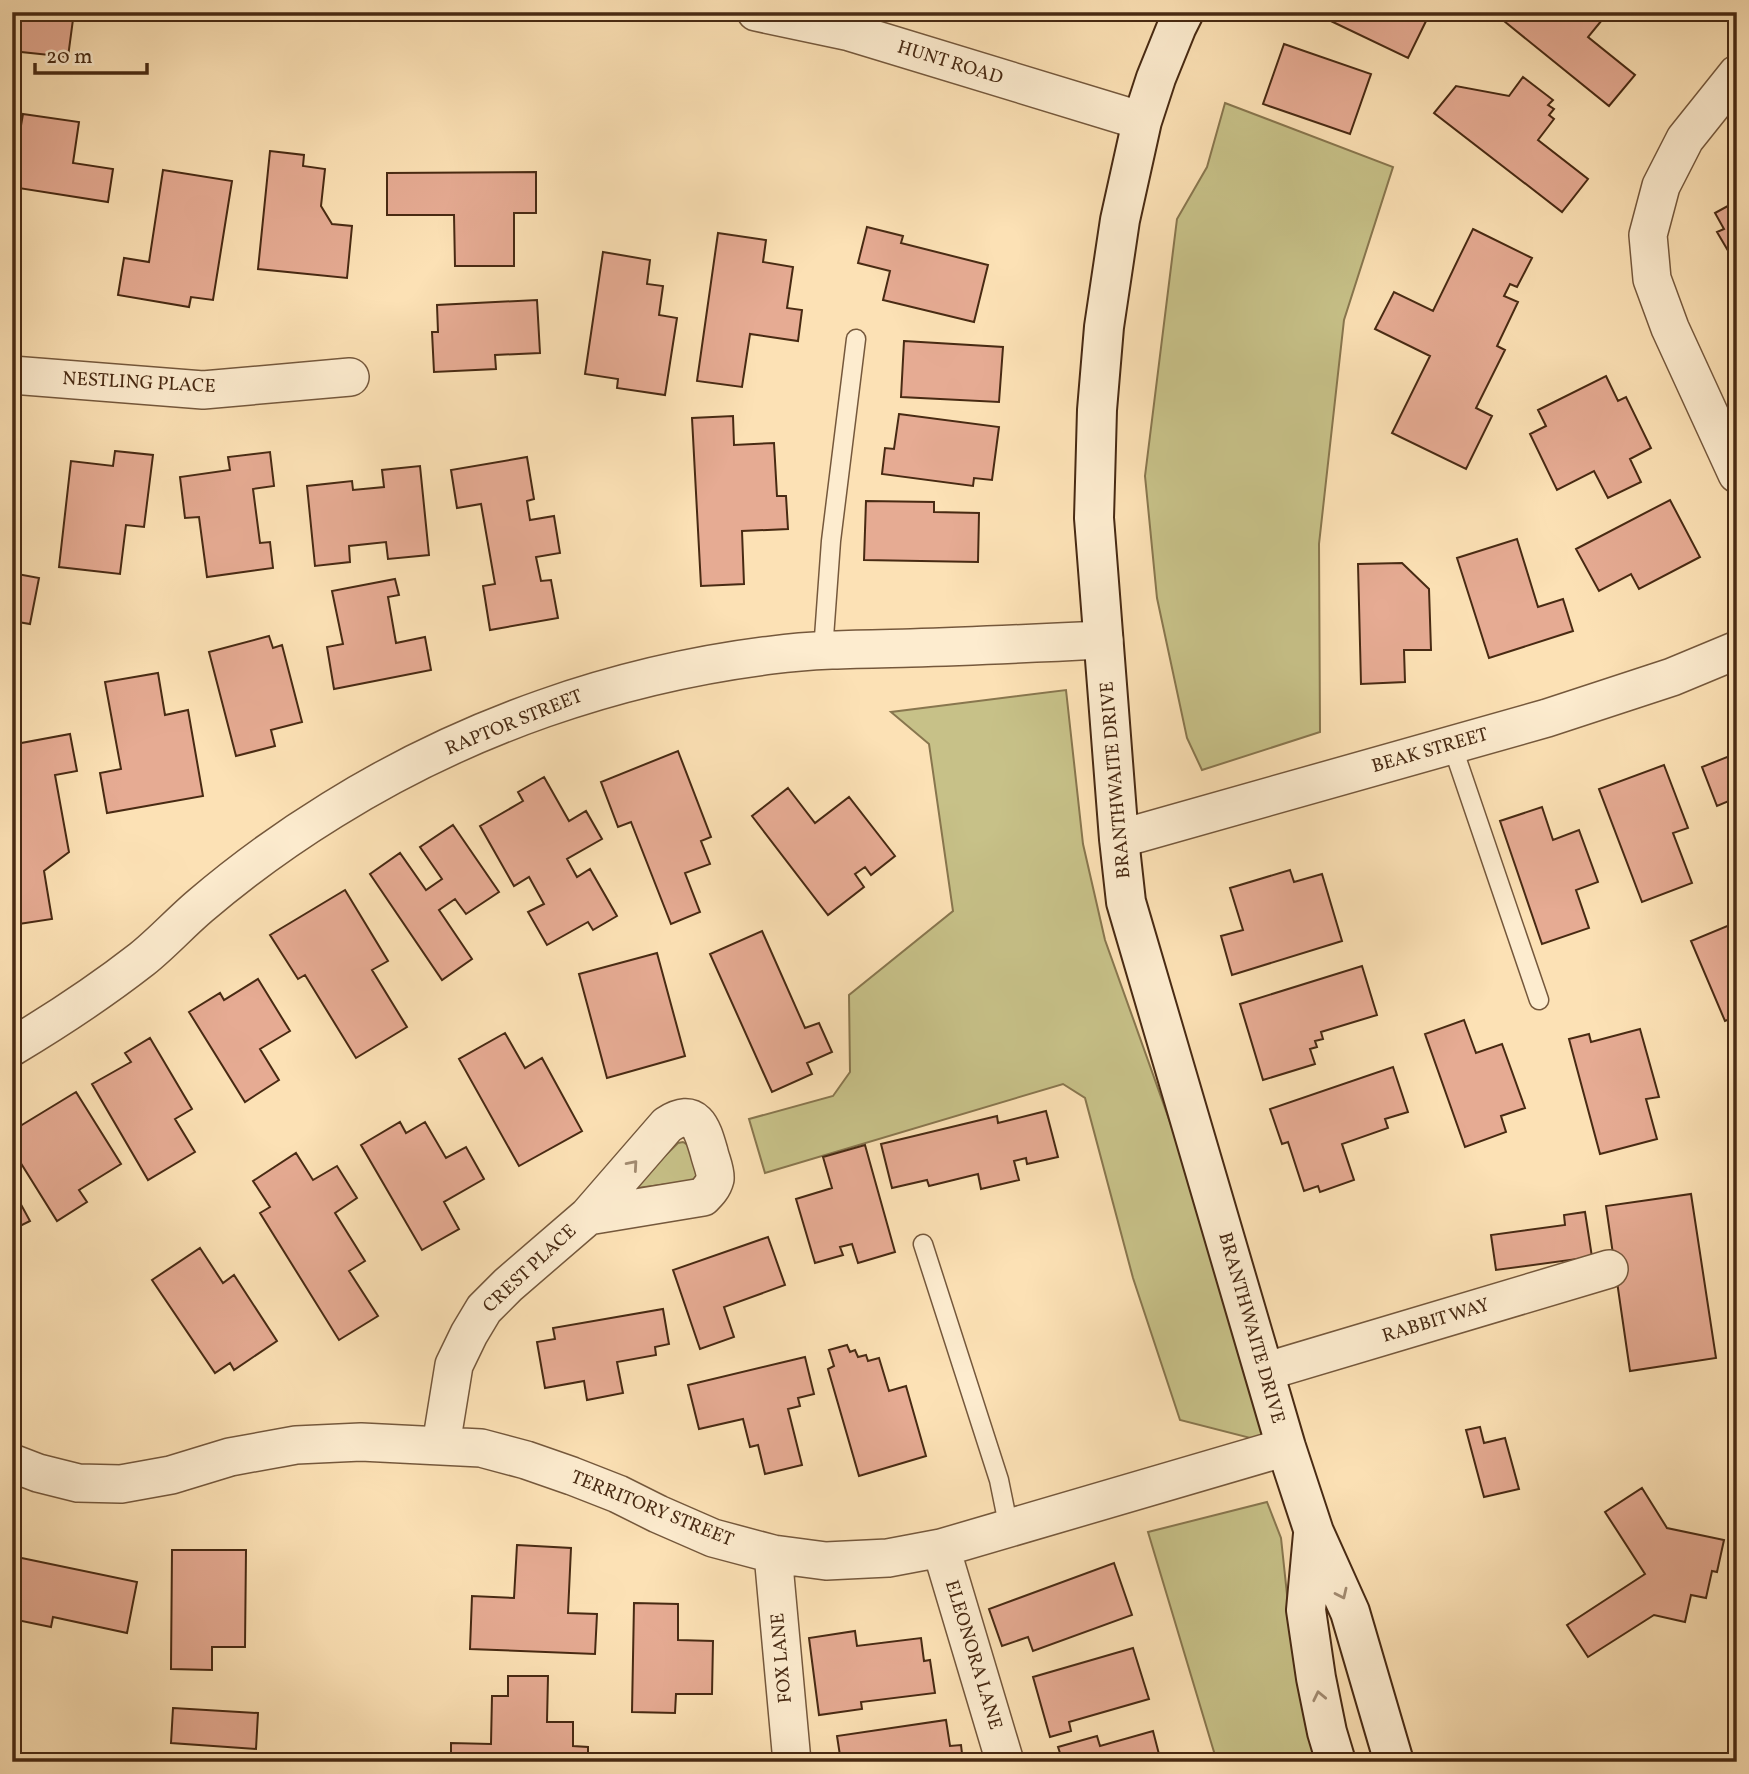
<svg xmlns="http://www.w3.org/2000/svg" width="1749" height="1774" viewBox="0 0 1749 1774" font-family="Vollkorn,serif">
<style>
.green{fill:#c7c188;stroke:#88764e;stroke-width:2}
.building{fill:#e6ab93;stroke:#482a13;stroke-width:2}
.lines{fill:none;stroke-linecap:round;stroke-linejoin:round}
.lane-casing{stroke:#75583c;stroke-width:21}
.street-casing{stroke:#75583c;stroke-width:40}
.secondary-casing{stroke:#482a13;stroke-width:42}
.lane{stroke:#fdeccf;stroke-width:18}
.street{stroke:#fdeccf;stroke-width:37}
.secondary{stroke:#fdeccf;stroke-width:38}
.oneway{stroke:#a28b71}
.labels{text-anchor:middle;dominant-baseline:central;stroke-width:6;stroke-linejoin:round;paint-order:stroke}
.street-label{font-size:19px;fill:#482a13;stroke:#fdeccf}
</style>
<rect width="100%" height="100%" fill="#fce1b5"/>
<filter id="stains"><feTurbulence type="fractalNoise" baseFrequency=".00286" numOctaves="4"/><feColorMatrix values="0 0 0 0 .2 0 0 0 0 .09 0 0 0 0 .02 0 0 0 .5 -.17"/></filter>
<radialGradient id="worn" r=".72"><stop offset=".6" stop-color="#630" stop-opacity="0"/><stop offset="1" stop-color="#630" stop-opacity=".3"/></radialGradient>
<path class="green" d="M1225 103 1393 167 1344 320 1319 544 1320 732 1202 770 1187 738 1157 598 1145 476 1177 219 1207 167Z
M1066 690 1083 844 1105 940 1286 1447 1180 1420 1133 1278 1085 1098 1063 1084 765 1173 749 1119 833 1096 850 1072 849 995 953 911 929 744 891 712Z
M683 1142 691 1147 698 1173 692 1181 637 1188V1184L642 1178 678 1143Z
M1267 1502 1281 1538 1289 1613 1317 1762H1217L1148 1532Z"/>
<path class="building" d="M12 12H74L68 57 12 51Z
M1312 12H1416L1427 19 1408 58Z
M1504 12H1593L1602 20 1588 37 1635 75 1609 106 1499 17Z
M1284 44 1371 74 1350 134 1263 104Z
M1523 77 1553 100 1548 105 1554 109 1549 115 1554 119 1538 140 1588 179 1562 212 1434 113 1456 86 1509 96Z
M23 114 79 122 73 163 113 169 108 202 12 187V154H16Z
M270 151 304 155 303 166 325 169 321 206 332 224 352 226 347 278 258 269Z
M163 170 232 181 213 300 191 297 189 307 118 295 124 258 149 262Z
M536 172V213H514V266H455L454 215H387V173Z
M1737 201V266L1717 232 1724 229 1715 213Z
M867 227 903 236 901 243 988 265 974 322 883 300 890 271 858 263Z
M1473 229 1532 258 1517 287 1510 284 1504 296 1518 302 1497 346 1505 350 1476 408 1492 416 1466 469 1392 433 1430 356 1375 329 1394 292 1433 311Z
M718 233 766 240 763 262 793 267 787 308 802 310 798 341 750 334 742 387 697 381Z
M603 252 650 260 647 284 663 286 659 315 677 318 665 395 617 388 618 379 585 374Z
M537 300 540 353 495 355 496 369 434 372 432 332H438L437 305Z
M904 341 1003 347 999 402 901 397Z
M1606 376 1618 401 1626 397 1651 448 1630 459 1641 482 1608 498 1594 471 1557 490 1530 434 1546 426 1538 410Z
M899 414 999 427 992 480 974 478 973 486 882 474 885 448 894 449Z
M733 416 734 445 774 443 777 496H786L788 529 742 531 744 584 701 586 692 418Z
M115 451 153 455 144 527 126 525 120 574 59 567 71 461 113 466Z
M270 452 274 486 253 489 260 543 270 542 273 568 207 577 199 517 185 518 180 477 230 470 228 457Z
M527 457 534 499 527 501 530 520 554 516 560 553 536 557 541 581 551 580 558 618 490 630 483 586 495 584 481 504 457 508 451 470Z
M420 466 429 555 388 559 386 542 349 546 350 562 315 566 307 486 352 481 353 490 384 487 382 470Z
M1670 500 1700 557 1639 589 1631 574 1599 591 1576 549Z
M866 501 934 502V512L979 513 978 562 864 560Z
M12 503 16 504 14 539H12Z
M1517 539 1538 607 1563 599 1573 631 1489 658 1457 558Z
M1402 563 1429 589 1431 650H1404L1405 682 1361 684 1358 564Z
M12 573 39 578 30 624 12 621Z
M395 579 399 595 388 597 396 643 425 637 431 670 334 689 327 647 343 644 332 591Z
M269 636 273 648 282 645 302 722 271 730 275 746 236 756 209 652Z
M158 673 165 715 188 710 203 796 107 813 100 773 121 769 105 682Z
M18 729 21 743 70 734 77 771 55 775 69 852 44 871 52 919 12 925V730Z
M1737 738V816L1731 800 1717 806 1702 767 1735 754 1730 740Z
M678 751 711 837 701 841 710 864 685 873 700 912 671 924 631 822 618 827 601 782Z
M1664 765 1688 828 1673 833 1692 883 1642 902 1599 789Z
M544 777 569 821 586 811 602 839 567 859 577 877 590 869 617 916 593 930 588 922 547 945 528 912 544 904 529 877 514 886 480 826 523 801 518 792Z
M788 788 815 823 849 797 895 856 871 875 865 867 855 874 864 887 828 915 752 816Z
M1542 807 1553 840 1579 830 1598 882 1576 890 1589 928 1542 944 1500 821Z
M453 825 499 892 466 914 455 899 439 910 472 959 442 980 370 874 400 853 426 890 442 879 420 847Z
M1290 870 1294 882 1322 874 1342 941 1232 975 1221 936 1243 930 1230 888Z
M345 890 388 961 372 970 407 1027 356 1058 305 975 298 979 270 935Z
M1737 922V1016L1725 1021 1691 941Z
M762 931 805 1028 819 1023 832 1052 807 1063 812 1074 772 1092 710 954Z
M657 953 685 1056 607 1078 579 974Z
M1362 966 1377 1015 1321 1032 1323 1039 1315 1041 1317 1047 1310 1049 1315 1064 1263 1080 1240 1004Z
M258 979 290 1031 260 1049 279 1080 245 1102 189 1012 220 993 224 1000Z
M1464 1020 1476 1053 1502 1044 1525 1108 1501 1116 1506 1132 1465 1147 1425 1034Z
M1640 1029 1659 1097 1646 1099 1657 1139 1600 1154 1569 1039 1589 1034 1591 1042Z
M505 1033 525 1068 542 1058 582 1131 519 1166 459 1059Z
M150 1038 192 1109 175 1119 195 1152 148 1180 92 1084 131 1062 125 1053Z
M1393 1067 1408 1112 1385 1119 1388 1128 1342 1144 1354 1180 1320 1192 1318 1186 1304 1191 1288 1142 1282 1144 1270 1109Z
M76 1092 121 1164 79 1190 87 1202 57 1221 12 1149V1131Z
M1046 1111 1058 1157 1027 1164 1026 1158 1014 1161 1019 1180 981 1189 978 1174 929 1186 927 1180 892 1188 881 1144 997 1116 998 1123Z
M400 1122 406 1133 425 1122 446 1158 466 1147 484 1179 444 1202 459 1229 422 1250 361 1145Z
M865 1145 895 1252 858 1263 852 1244 840 1247 843 1255 815 1263 796 1199 832 1188 823 1157Z
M296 1153 313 1180 337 1166 357 1198 335 1213 365 1261 349 1271 378 1316 339 1340 260 1213 270 1207 253 1181Z
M12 1188 30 1221 12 1230Z
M1691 1194 1716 1358 1630 1371 1606 1206Z
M1585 1212 1592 1257 1496 1270 1491 1235 1565 1225 1564 1215Z
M768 1237 785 1285 724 1307 734 1337 700 1349 673 1270Z
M200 1248 223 1283 234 1275 277 1341 234 1370 230 1363 215 1373 152 1280Z
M663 1309 669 1344 655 1347 656 1355 617 1362 623 1393 587 1400 584 1381 545 1388 537 1342 555 1339 553 1328Z
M847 1345 850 1352 855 1350 858 1357 866 1355 868 1361 879 1358 889 1391 906 1386 926 1456 859 1476 828 1369 834 1366 829 1350Z
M805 1357 814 1394 798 1398 800 1406 788 1409 802 1465 765 1474 758 1445 750 1447 743 1419 699 1429 688 1385Z
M1480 1427 1484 1443 1505 1438 1519 1489 1484 1497 1466 1430Z
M1642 1488 1667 1528 1724 1540 1717 1572 1712 1571 1706 1598 1691 1595 1685 1622 1654 1615 1588 1657 1567 1625 1645 1574 1605 1512Z
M517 1545 571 1548 568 1613 597 1614 595 1654 470 1649 472 1596 514 1598Z
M172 1550H246L245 1647H212V1670L171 1669Z
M12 1556 137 1582 127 1633 53 1617 51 1627 12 1619Z
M1114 1563 1132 1615 1033 1651 1028 1637 1002 1646 989 1609Z
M634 1603 678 1604V1640L713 1641 712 1694H676L675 1713 632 1712Z
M855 1631 857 1646 921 1638 924 1661 930 1660 935 1693 861 1702 862 1709 819 1715 809 1638Z
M1133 1648 1149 1699 1069 1722 1071 1731 1050 1737 1033 1677Z
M508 1676H548L547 1722H573V1746L588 1747V1762H451V1743L491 1744 492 1696H508Z
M173 1708 258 1713 256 1749 171 1743Z
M946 1720 950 1746 961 1745 963 1762H841L837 1736Z
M1153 1731 1161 1762H1063L1058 1747 1097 1736 1100 1746Z"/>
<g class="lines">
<g class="lane-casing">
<path id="lane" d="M823 651 831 541 856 339
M1452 745 1539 1000
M923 1244 999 1480 1009 1529"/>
</g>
<g class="street-casing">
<path id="street" d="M756 12 850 32 1142 121
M1737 74 1685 139 1661 186 1648 235 1652 279 1670 328 1737 474
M12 375 203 390 350 377
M1119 839 1547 718 1672 677 1737 650
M12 1047C57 1020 101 991 142 959 162 943 180 923 200 906 241 871 285 839 332 810 465 727 617 674 772 655 818 649 865 649 911 648 975 646 1040 643 1104 640
M1264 1372 1609 1269
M441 1445 454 1365 469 1334 484 1309 508 1285 588 1216 667 1125C696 1106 702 1128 709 1152 711 1161 716 1171 715 1179 713 1187 708 1192 703 1197L588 1216
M12 1463 38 1473 78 1483 121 1484 171 1475 230 1457 296 1445 361 1442 481 1448 526 1460 572 1476 618 1494 658 1514 713 1538 773 1554 826 1561 888 1558 941 1548 1286 1447
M941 1548 1005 1762
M773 1554 792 1762"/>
</g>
<g class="secondary-casing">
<path id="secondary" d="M1184 12 1177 26 1156 78 1142 121 1120 220 1104 327 1097 410 1094 518 1119 839 1126 902 1286 1447 1314 1532 1350 1612 1394 1762
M1313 1534 1306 1610 1316 1678 1327 1732 1336 1762"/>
</g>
<use href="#lane" class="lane"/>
<use href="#street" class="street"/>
<use href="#secondary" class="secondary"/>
</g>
<defs><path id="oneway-chevron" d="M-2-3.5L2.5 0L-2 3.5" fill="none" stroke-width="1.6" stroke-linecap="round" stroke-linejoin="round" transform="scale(1.75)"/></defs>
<g class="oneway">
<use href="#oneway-chevron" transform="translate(633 1165) rotate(-49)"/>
<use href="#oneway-chevron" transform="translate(1342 1594) rotate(65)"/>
<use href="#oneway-chevron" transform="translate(1319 1696) rotate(-102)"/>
</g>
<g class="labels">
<g class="street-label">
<text transform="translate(950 63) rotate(17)">HUNT ROAD</text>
<text transform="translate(139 383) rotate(3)">NESTLING PLACE</text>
<text transform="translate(514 723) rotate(-22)">RAPTOR STREET</text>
<text transform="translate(1430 751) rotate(-16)">BEAK STREET</text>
<text transform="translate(1116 780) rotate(-95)">BRANTHWAITE DRIVE</text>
<text transform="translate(530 1269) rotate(-43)">CREST PLACE</text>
<text transform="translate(1436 1321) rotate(-17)">RABBIT WAY</text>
<text transform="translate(1251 1328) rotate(74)">BRANTHWAITE DRIVE</text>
<text transform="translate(652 1509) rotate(22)">TERRITORY STREET</text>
<text transform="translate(973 1655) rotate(73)">ELEONORA LANE</text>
<text transform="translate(782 1658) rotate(-95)">FOX LANE</text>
</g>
</g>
<rect width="1749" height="1774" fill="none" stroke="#fce1b5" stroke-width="42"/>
<rect x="14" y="14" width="1721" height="1746" fill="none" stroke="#482a13" stroke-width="3.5"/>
<rect x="21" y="21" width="1707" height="1732" fill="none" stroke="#482a13" stroke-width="2"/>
<path d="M35 63v10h112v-10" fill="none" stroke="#482a13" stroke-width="3.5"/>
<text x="46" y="63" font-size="21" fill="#482a13" stroke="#fdeccf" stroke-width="5" paint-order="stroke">20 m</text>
<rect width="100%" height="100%" filter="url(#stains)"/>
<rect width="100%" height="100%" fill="url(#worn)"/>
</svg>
